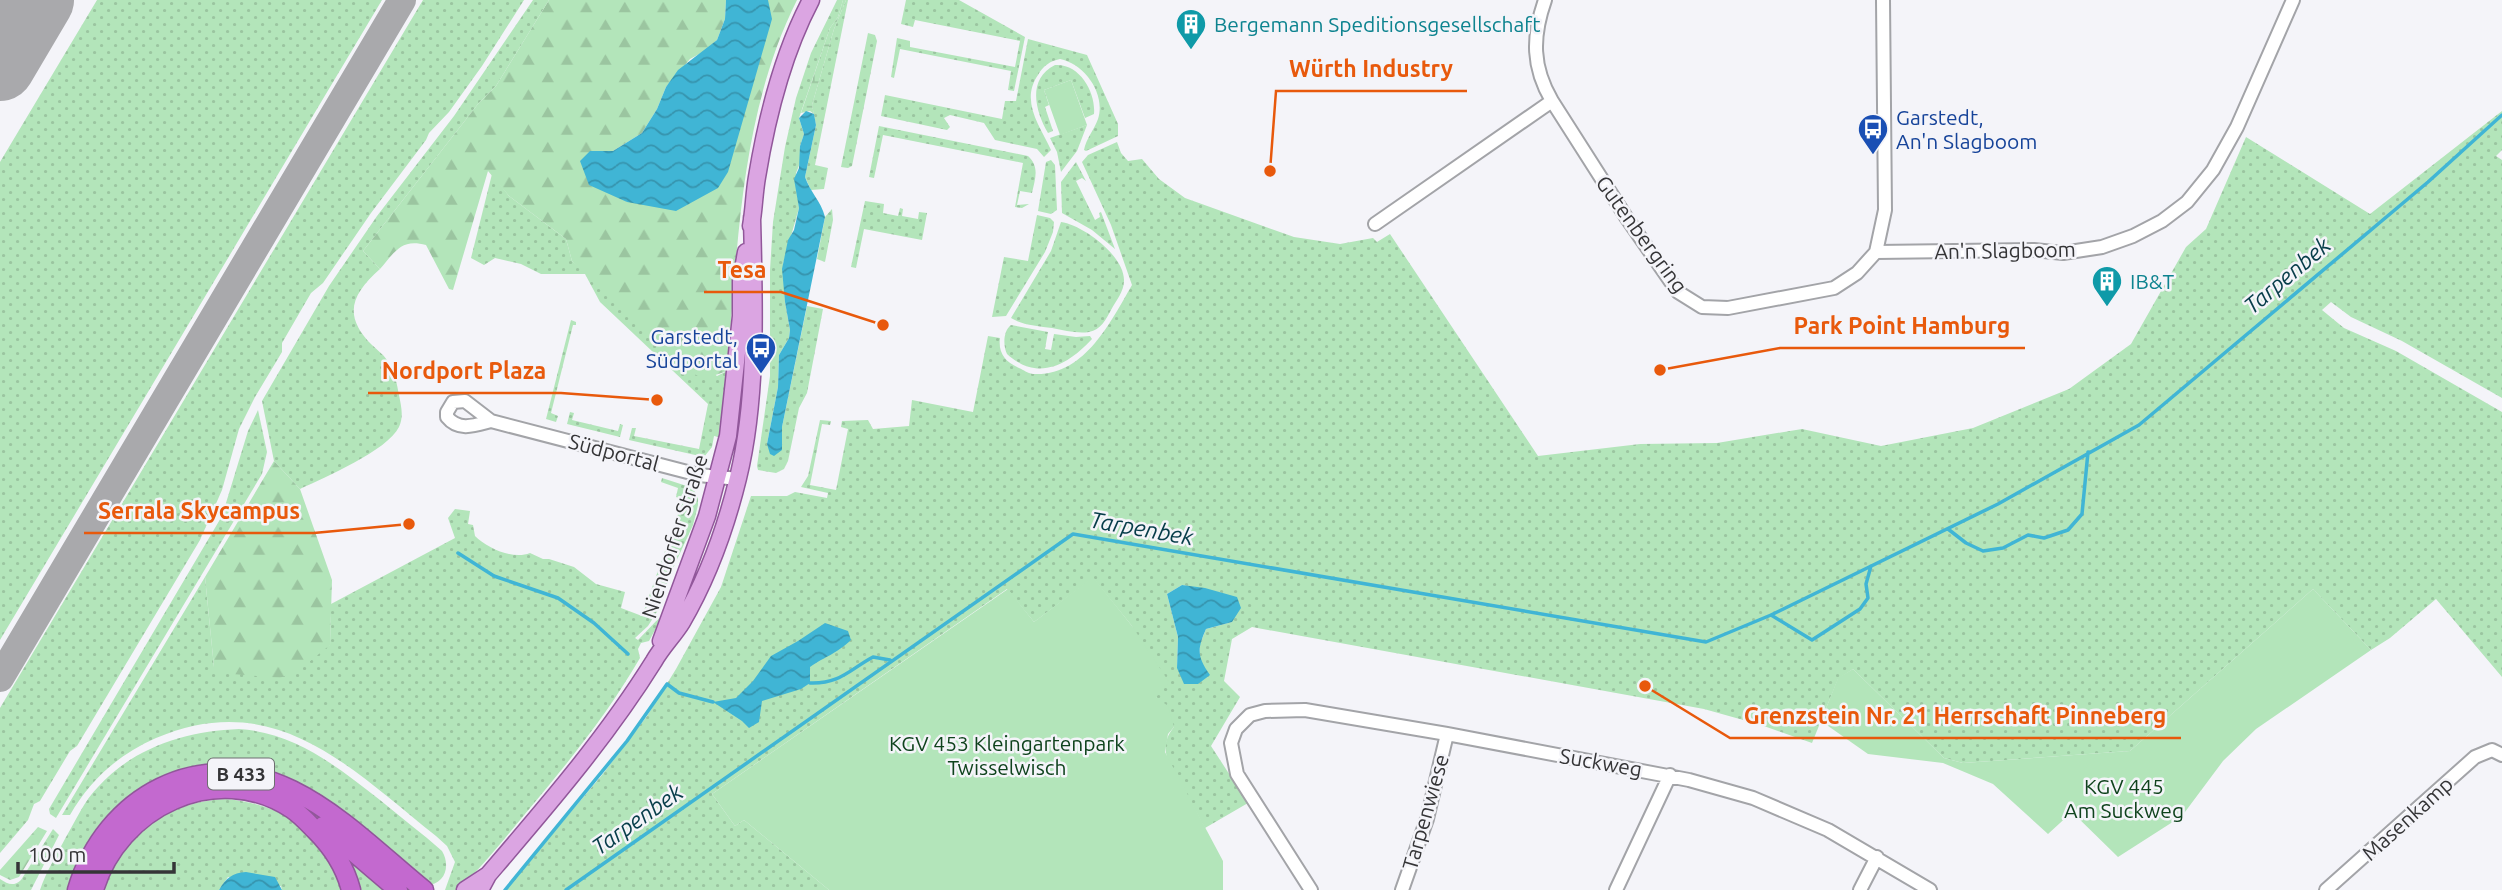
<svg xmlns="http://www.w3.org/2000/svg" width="2502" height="890" viewBox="0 0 2502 890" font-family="Ubuntu,sans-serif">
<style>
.grass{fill:url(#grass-dots);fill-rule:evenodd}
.forest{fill:url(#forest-firs)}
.wetland{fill:url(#wetland-marsh)}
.garden{fill:#b3e5ba}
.water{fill:url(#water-waves)}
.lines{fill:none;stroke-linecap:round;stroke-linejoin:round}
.stream{stroke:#40b5d5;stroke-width:3.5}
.taxiway{stroke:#a9a9ac;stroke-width:28}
.runway{stroke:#a9a9ac;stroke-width:70}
.minor-casing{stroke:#a3a4a8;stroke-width:16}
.major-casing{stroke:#91579a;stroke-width:19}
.highway-casing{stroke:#91579a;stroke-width:21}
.minor{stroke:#fff;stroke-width:12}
.major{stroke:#dba5e2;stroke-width:16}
.highway{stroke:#c369cf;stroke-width:18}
.labels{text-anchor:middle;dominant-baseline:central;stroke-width:5;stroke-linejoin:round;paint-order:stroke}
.shield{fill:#f4f4f9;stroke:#6e6e71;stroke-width:2}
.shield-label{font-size:19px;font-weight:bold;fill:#353537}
.culture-label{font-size:21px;fill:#0d838f;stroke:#f4f4f9;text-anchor:start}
.transit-label{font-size:21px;fill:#164399;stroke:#f4f4f9;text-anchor:start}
.street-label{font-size:21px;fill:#353537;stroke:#f4f4f9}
.park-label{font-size:21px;fill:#0f431d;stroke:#f4f4f9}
.water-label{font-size:23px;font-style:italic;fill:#073d4a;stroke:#f4f4f9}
.leader{fill:none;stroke:#e8590c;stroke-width:2.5}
.callout-dot{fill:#e8590c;stroke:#f4f4f9;stroke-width:2.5}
.callout-label{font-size:23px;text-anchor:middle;font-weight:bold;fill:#e8590c;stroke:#f4f4f9;stroke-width:5;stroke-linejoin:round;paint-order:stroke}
</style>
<defs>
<pattern id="grass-dots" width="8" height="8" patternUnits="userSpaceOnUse" patternTransform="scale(1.75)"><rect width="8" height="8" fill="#b3e5ba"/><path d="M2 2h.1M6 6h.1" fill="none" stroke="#9bc5a0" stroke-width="1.8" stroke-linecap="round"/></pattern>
<pattern id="forest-firs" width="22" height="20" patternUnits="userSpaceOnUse" patternTransform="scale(1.75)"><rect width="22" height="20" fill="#b3e5ba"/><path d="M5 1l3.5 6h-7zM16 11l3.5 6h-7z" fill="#9bc5a0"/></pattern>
<pattern id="wetland-marsh" width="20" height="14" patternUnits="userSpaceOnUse" patternTransform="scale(1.75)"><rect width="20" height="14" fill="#b3e5ba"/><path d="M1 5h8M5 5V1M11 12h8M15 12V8" fill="none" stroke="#9bc5a0"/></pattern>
<pattern id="water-waves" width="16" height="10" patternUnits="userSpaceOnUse" patternTransform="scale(1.75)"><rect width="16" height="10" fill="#40b5d5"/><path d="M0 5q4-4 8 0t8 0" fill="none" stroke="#3694ae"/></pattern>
</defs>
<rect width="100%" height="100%" fill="#f4f4f9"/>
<path class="grass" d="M97 0H382L0 640V162Z
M423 0H524L482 66 449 112 429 133 426 140 371 213 323 283 311 293 282 343V352L255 397 239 429 222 490 200 540 77 746 70 751 40 801 34 804 28 820 0 853V708Z
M533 0H549L496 86 478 104 363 251 380 269C352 294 342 315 372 345 377 350 383 354 387 360 394 368 397 384 399 395 401 406 404 416 399 427 387 451 325 477 300 489L274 461 262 401 329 286 377 216 454 116Z
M837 0H843L838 17 830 28 799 118 804 134 800 146V163L796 173 799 208 783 264 785 302 790 330 789 338 779 355 778 387 767 444H782V427L807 306 823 309 807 393 799 408 788 461 784 469 776 473 758 470 757 466 770 376V270L773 222 785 147 796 98 811 53Z
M846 0H848L815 165 828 168 824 189 811 190 805 177 816 125 812 105 834 29Z
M906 0H959L1025 37 1014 91 1008 90 1011 71 900 49 894 78 891 77 897 38 910 41V47L1015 67 1020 41 915 20 913 27 901 24Z
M868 33 875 35 877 41 852 166 848 168 841 167Z
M1028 39 1087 55 1118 124V136L1086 151 1084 150C1086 139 1094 130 1098 119 1106 94 1085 64 1060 59 1050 61 1043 66 1038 75 1020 101 1040 126 1051 150L1044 157 1037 149 995 140 984 123 950 115 944 118 950 127 947 130 881 116 885 95 1002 119 1005 101H1016Z
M1055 65C1080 63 1096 93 1094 114L1085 118 1071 80 1044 90 1049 105 1045 107 1053 131 1048 133C1035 111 1027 79 1055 65Z
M2502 111V150L2496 156 2502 160V398L2402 341 2351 317 2331 302 2322 310 2344 328 2396 351 2502 412V677L2436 599 2390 638 2371 650 2313 589 2130 751 1963 763 1944 758 1853 669 1838 679 1812 743 1761 725 1704 709 1252 627 1232 639 1224 681 1240 697 1211 746 1248 803 1205 828 1168 760C1163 747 1166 737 1174 727L1156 697 1132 626 1093 578 1034 622 1007 589 712 794 735 826 744 820 829 890H505L602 775 647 716 676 669 721 587 751 496H787L795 492 827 498 828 493 801 487 808 476 820 420 831 421 830 425 822 424 810 485 836 490 848 429 841 427 842 421 868 420 873 429 909 426 912 400 973 412 988 336 1000 338C998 353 1005 362 1019 368 1024 370 1027 373 1033 374 1084 377 1110 323 1132 285L1111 225 1082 162 1088 155 1117 142 1121 153 1128 161 1142 159 1159 179 1185 198 1294 237 1340 244 1373 238 1377 242 1390 234 1538 456 1640 444 1717 443 1802 429 1881 446 1973 428 2069 389 2131 344 2186 247 2206 229 2246 137 2370 214ZM1182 585 1222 593 1232 622 1206 629 1200 644 1199 659 1177 668 1178 637 1167 594Z
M1087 125 1077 151 1061 172 1057 152 1050 138Z
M879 126 1028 156C1040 167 1035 179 1032 193L1020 191 1017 205 1029 204 1022 208 1015 207 1023 163 883 135 874 178 869 177Z
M1051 160 1055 165 1057 210 1051 214 1038 211 1046 162Z
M1076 162 1086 181 1082 178 1076 181 1095 220 1100 217 1099 213 1101 212 1115 249 1092 230 1062 213 1061 182Z
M492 174 509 196 566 239 572 261 717 376 727 371 719 437 714 436 712 447 704 457 629 440 632 428H636L634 436 699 449 708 404 600 302 585 274H541L521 264 495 258 484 265 471 258Z
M865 201 884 204 883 213 898 216 900 208 903 209 902 216 918 219 919 212 927 213 922 240 864 229 856 268 851 267Z
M832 209 833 220 825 262 817 259 825 217Z
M1037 215 1050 218 1054 222 1053 232 1045 252 1006 316 992 317 1004 257 1028 261Z
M1061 222C1083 225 1125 256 1124 281 1124 291 1116 301 1111 310 1106 319 1101 330 1089 332 1077 334 1064 330 1052 328 1039 326 1022 325 1011 318L1051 251Z
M571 320 576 322V325H573L551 413 558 416 556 422 546 419Z
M1011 325 1048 332 1045 349 1051 350 1054 334 1076 337 1090 336 1092 339C1068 365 1038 382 1007 354 1003 346 1003 331 1011 325Z
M258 410 267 452 262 474 56 818 50 814 49 809 222 516 248 431Z
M570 412 574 413 572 420 618 431 620 424 623 425 620 437 567 424Z
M662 478 693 488 698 498V505L693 525 669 577 660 607 648 626 635 638 638 640 659 618 661 619 649 641 641 643 638 649 640 658C607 715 567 764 525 814 503 840 482 868 457 890H445L455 862 447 846 436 836C350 768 276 687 156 738 119 754 90 780 70 815H62L205 577 214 667 330 645 331 604 455 538 448 518 455 509 470 511 468 524 473 525 475 536C487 548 513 560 530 553L543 559H549L574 567 596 584 625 592 621 608 642 616 683 500 676 497 678 488 661 482Z
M239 729C296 733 336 766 380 800 400 817 422 833 442 851 451 866 445 885 426 885L311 791C215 732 95 779 68 890H40C46 872 57 854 66 837 76 820 84 801 98 787 134 747 187 731 239 729Z
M226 799C259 802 296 814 318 842 329 856 337 875 345 890H282L281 886 228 877 219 890H104C121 834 169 801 226 799Z
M53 829 59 835 31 890H0V879C8 884 13 887 21 880Z
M340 850 389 890H356Z"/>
<path class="forest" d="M549 0H726L725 19 717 40 703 52 690 59 666 87 657 109 642 133 613 151H590L627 202 768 0H797C740 114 738 246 727 371L704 379 692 373 572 261 566 239 509 196 488 171 453 290 449 289 426 245C401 238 395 252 380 269L363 251 478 104 496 86Z
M274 461 300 489 332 580 330 645 299 670 280 678 221 673 214 667 205 577Z
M38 827 47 831 19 877 10 880 0 875V870Z"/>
<path class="wetland" d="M843 0H846L834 29 812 105 814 114 810 111 801 113 830 28 838 17Z"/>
<path class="garden" d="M1071 80 1087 125 1060 135 1044 90Z
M1093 577 1132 626 1169 682 1156 697 1168 706 1174 727 1168 734 1165 752 1223 861V890H829L744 820 735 826 712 794 1008 589 1034 622Z
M2313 589 2371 650 2256 729 2223 761 2182 816 2118 857 2072 812 2048 834 1993 784 1943 763 1868 754 1821 721 1838 678 1853 669 1944 758 1963 763 2130 751Z"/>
<path class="water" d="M726 0H768L772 19 728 172 718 188 676 211 627 202 589 185 580 161 590 151H613L642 133 657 109 666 87 678 70 717 40 725 19Z
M806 111 814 114 816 125 805 177C810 192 821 201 825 217L782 427V450L774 456 770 454 767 444 778 387 779 355 789 338 790 330 785 302 782 269 788 240 794 230 799 208 794 179 799 168 800 146 804 134 799 118Z
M1182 585 1205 588 1237 597 1241 608 1232 622 1206 629C1197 650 1197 656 1210 675L1198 684H1184L1177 668 1178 637 1167 594Z
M825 623 848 631 851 640C836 654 826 656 810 667V683L801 689 762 701 759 722 749 728 742 721 713 702 736 698 753 681 771 656 798 641Z
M246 872 275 877 282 890H219C226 878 232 873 246 872Z"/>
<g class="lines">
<path class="stream" d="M1948 529 1966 543 1983 551 2003 548 2028 535 2044 538 2068 530 2082 514 2088 452
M458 553 494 576 558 598 594 623 628 654
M1771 615 1812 640 1860 609 1868 598 1866 584 1871 566
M810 683C840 684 849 670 873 657L890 660
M667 684 679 693 713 702
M505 890 627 741 667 684
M566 890 1073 534 1706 642 1771 615 1998 504 2139 425 2428 182 2502 115"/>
<path class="taxiway" d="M0 678 402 0"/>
<path class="runway" d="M0 66 39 0"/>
<g class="minor-casing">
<path id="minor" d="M1545 0C1532 37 1532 67 1552 101L1626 217 1678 292 1702 307 1728 308 1834 288 1857 273 1876 252 1885 210 1883 0
M1375 224 1552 101
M1876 252 2034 250 2063 253 2102 247 2133 236 2162 221 2187 202 2213 170 2237 127 2293 0
M491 421C476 425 459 432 447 417V412L453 402 465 401 491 421 699 475 738 479
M1311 890 1237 774 1231 743 1236 729 1250 715 1265 711 1305 710 1447 734 1689 780 1753 798 1828 830 1930 890
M1402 890 1427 819 1447 734
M1616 890 1670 775
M1860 890 1877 857
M2326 890 2475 757 2492 750 2502 755"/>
</g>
<g class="major-casing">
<path id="major" d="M751 226C754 210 754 194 757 177 767 116 782 55 811 0
M661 641 707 516 728 436 741 316V281L746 252
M465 890 488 875
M480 890 488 875C547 806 606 738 654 661 662 647 674 635 682 622 707 579 726 527 738 478 758 397 754 302 752 218"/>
</g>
<g class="highway-casing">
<path id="highway" d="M323 826 398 890
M77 890C105 796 200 744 292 790 341 814 382 856 424 890
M94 890C118 808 216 759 292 809 301 815 308 823 316 831 332 847 345 867 351 890"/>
</g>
<use href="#minor" class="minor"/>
<use href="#major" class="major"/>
<use href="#highway" class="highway"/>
</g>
<defs>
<g id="building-pin" transform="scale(1.575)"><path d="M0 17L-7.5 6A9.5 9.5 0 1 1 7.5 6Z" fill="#0f9aa8" stroke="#f4f4f9"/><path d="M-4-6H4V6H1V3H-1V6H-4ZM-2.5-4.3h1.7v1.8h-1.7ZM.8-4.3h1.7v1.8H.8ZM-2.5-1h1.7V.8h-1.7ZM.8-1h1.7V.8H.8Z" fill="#fff"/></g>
<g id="bus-pin" transform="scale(1.575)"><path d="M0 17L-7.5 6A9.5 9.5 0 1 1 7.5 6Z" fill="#1a4fb4" stroke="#f4f4f9"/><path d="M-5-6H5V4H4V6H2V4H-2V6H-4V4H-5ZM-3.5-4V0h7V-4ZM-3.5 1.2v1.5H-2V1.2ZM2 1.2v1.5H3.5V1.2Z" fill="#fff"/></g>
</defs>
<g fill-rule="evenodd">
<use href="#building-pin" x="1191" y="24"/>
<use href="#bus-pin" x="1873" y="129"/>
<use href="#building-pin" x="2107" y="281"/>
<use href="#bus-pin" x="761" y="348"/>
</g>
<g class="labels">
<rect class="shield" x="208" y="758.5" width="66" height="31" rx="5"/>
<g class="shield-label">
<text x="241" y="774">B 433</text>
</g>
<g class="culture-label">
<text x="1214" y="24">Bergemann Speditionsgesellschaft</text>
<text x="2130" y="281">IB&amp;T</text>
</g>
<g class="transit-label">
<text x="1896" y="117">Garstedt,<tspan x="1896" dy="24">An'n Slagboom</tspan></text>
<text x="738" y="336" text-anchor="end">Garstedt,<tspan x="738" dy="24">Südportal</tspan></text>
</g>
<g class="street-label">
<text transform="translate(1642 234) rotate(54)">Gutenbergring</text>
<text transform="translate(2005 250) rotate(-1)">An'n Slagboom</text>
<text transform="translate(614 452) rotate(15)">Südportal</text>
<text transform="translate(674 536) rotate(-72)">Niendorfer Straße</text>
<text transform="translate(1601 762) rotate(10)">Suckweg</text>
<text transform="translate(1425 812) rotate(-74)">Tarpenwiese</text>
<text transform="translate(2407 818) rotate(-42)">Masenkamp</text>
</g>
<g class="park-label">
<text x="1007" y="743">KGV 453 Kleingartenpark<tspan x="1007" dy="24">Twisselwisch</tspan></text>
<text x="2124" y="786">KGV 445<tspan x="2124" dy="24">Am Suckweg</tspan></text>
</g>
<g class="water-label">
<text transform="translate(2287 275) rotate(-40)">Tarpenbek</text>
<text transform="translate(1142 528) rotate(10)">Tarpenbek</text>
<text transform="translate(637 819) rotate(-35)">Tarpenbek</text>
</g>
</g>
<path class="leader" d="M1270 171L1276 91H1467M883 325L781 292H704M1660 370L1780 348H2025M657 400L561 393H368M409 524L314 533H84M1645 686L1730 738H2181"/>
<g class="callout-dot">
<circle cx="1270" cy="171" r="7"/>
<circle cx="883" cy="325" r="7"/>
<circle cx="1660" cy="370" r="7"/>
<circle cx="657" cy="400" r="7"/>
<circle cx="409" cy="524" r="7"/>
<circle cx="1645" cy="686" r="7"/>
</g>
<g class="callout-label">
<text x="1371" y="77">Würth Industry</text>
<text x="742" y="278">Tesa</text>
<text x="1902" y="334">Park Point Hamburg</text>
<text x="464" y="379">Nordport Plaza</text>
<text x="199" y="519">Serrala Skycampus</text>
<text x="1955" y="724">Grenzstein Nr. 21 Herrschaft Pinneberg</text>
</g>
<path d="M18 862v10h156v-10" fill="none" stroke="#353537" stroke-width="3.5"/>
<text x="28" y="862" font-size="21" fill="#353537" stroke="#f4f4f9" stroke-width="5" paint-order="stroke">100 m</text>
</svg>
